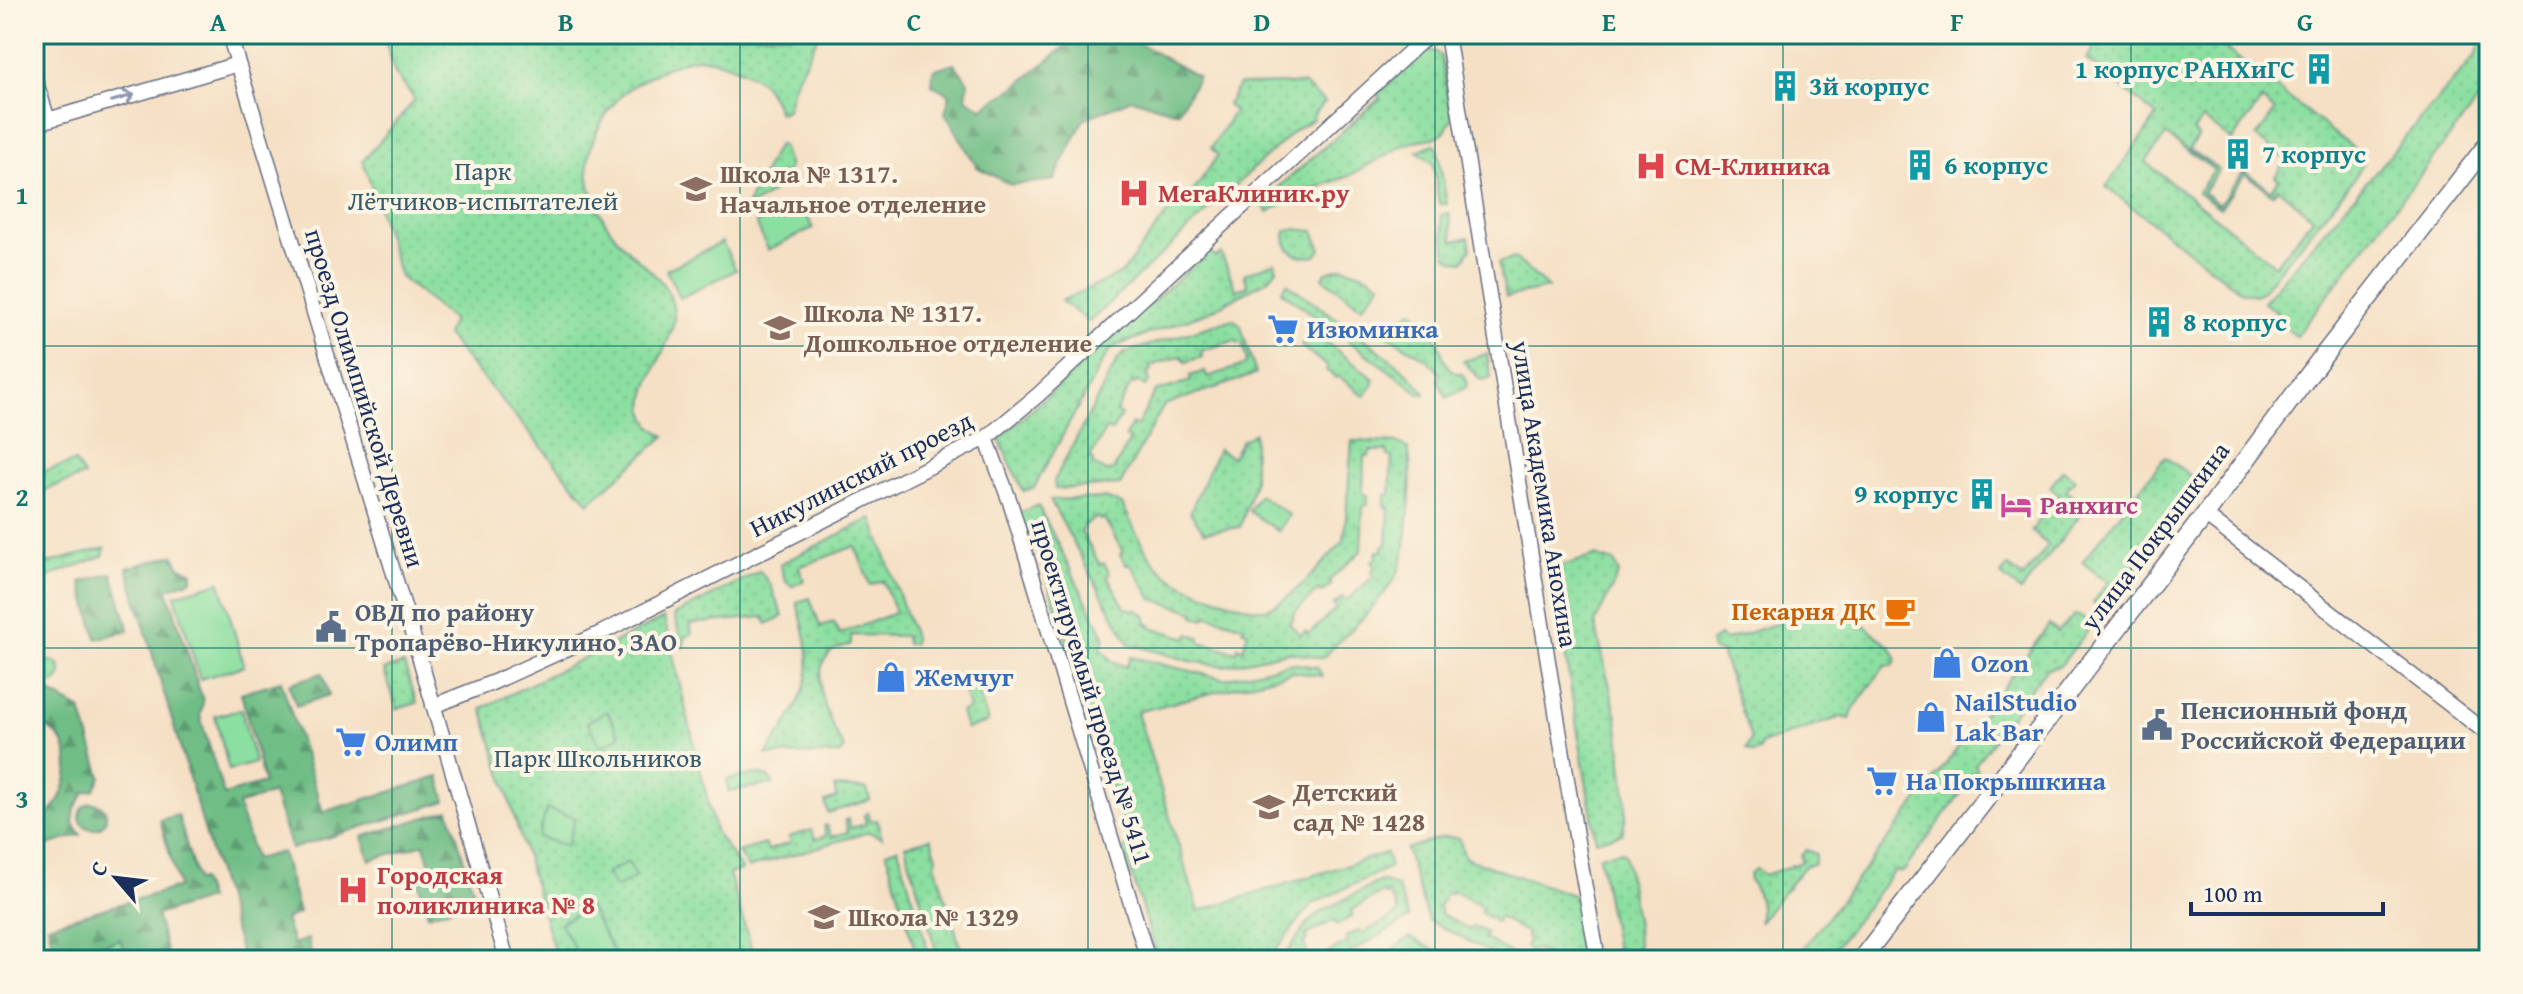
<svg xmlns="http://www.w3.org/2000/svg" width="2523" height="994" font-family="'Gentium Book Plus',serif">
  <style>
    .grass { fill: url(#grass-dots); stroke: #53877f; stroke-width: 2; fill-rule: evenodd }
    .forest { fill: url(#forest-firs); stroke: #467672; stroke-width: 2 }
    .garden { fill: #8bdfa0; stroke: #53877f; stroke-width: 2 }
    .lines { fill: none; stroke-linecap: round; stroke-linejoin: round }
    .minor-casing { stroke: #676d82; stroke-width: 17 }
    .major-casing { stroke: #676d82; stroke-width: 21 }
    .minor { stroke: #fff; stroke-width: 14 }
    .major { stroke: #fff; stroke-width: 18 }
    .oneway { stroke: #8d97ae }
    .grid { fill: none; stroke: #0f766e; stroke-width: 2; stroke-opacity: 0.55 }
    .labels { text-anchor: middle; stroke-width: 8; stroke-linejoin: round; paint-order: stroke }
    .culture-label { font-size: 26px; font-weight: bold; fill: #0d838f; stroke: #fcf5e5; text-anchor: start }
    .health-label { font-size: 26px; font-weight: bold; fill: #be3a42; stroke: #fcf5e5; text-anchor: start }
    .park-label { font-size: 26px; fill: #375b6e; stroke: #fcf5e5 }
    .education-label { font-size: 26px; font-weight: bold; fill: #785e54; stroke: #fcf5e5; text-anchor: start }
    .shop-label { font-size: 26px; font-weight: bold; fill: #366cbe; stroke: #fcf5e5; text-anchor: start }
    .street-label { font-size: 26px; fill: #1b2f5e; stroke: #fcf5e5 }
    .hotel-label { font-size: 26px; font-weight: bold; fill: #b23c85; stroke: #fcf5e5; text-anchor: start }
    .food-label { font-size: 26px; font-weight: bold; fill: #c56008; stroke: #fcf5e5; text-anchor: end }
    .service-label { font-size: 26px; font-weight: bold; fill: #4e5e75; stroke: #fcf5e5; text-anchor: start }
    .neatline { fill: none; stroke: #0f766e; stroke-width: 3 }
    .grid-label { font-size: 26px; text-anchor: middle; font-weight: bold; fill: #0f766e }
  </style>
  <defs>
    <pattern id="grass-dots" width="8" height="8" patternUnits="userSpaceOnUse" patternTransform="scale(2)"><rect width="8" height="8" fill="#8bdfa0"/><path d="M2 2h.1M6 6h.1" fill="none" stroke="#77c08c" stroke-width="1.8" stroke-linecap="round"/></pattern>
    <pattern id="forest-firs" width="22" height="20" patternUnits="userSpaceOnUse" patternTransform="scale(2)"><rect width="22" height="20" fill="#70be86"/><path d="M5 1l3.5 6h-7zM16 11l3.5 6h-7z" fill="#5b9b71"/></pattern>
  </defs>
  <rect width="100%" height="100%" fill="#fcf5e5"/>
  <filter id="ink" filterUnits="userSpaceOnUse"><feTurbulence type="fractalNoise" baseFrequency=".0125" numOctaves="2"/><feDisplacementMap in="SourceGraphic" scale="16" xChannelSelector="R" yChannelSelector="G"/><feConvolveMatrix kernelMatrix="1 2 1 2 8 2 1 2 1" color-interpolation-filters="sRGB"/></filter>
  <filter id="wash" filterUnits="userSpaceOnUse"><feTurbulence type="fractalNoise" baseFrequency=".006" numOctaves="4" result="noise"/><feDisplacementMap in="SourceGraphic" scale="32" xChannelSelector="R" yChannelSelector="G"/><feGaussianBlur stdDeviation="1.8" result="paint"/><feColorMatrix in="noise" values="0 0 0 0 0 0 0 0 0 0 0 0 0 0 0 0 0 1.4 0 .05"/><feComposite in="paint" operator="in"/></filter>
  <g filter="url(#wash)">
    <rect width="100%" height="100%" fill="#f5e0c5"/>
    <path class="grass" d="M383 34H819L794 84 787 110 779 113C775 104 771 93 765 86 755 73 715 58 699 58 681 58 635 82 623 94 606 110 589 140 588 164 587 198 608 232 632 254 652 273 674 286 674 317 673 348 628 397 651 425 654 429 661 433 665 436L589 503 446 335 453 320 400 277 363 161 415 100 395 73Z
      M2104 34H2207L2362 155 2365 160 2353 180 2262 291 2255 295 2242 292 2106 187 2157 116 2086 59ZM2262 100 2275 111 2256 137 2286 160 2275 176 2279 179 2271 190 2244 171 2219 204 2203 192 2219 170 2189 149 2198 136 2193 131 2203 119 2232 140ZM2166 135 2214 170 2198 192 2220 208 2245 174 2272 194 2278 188 2313 218 2275 265 2146 162Z
      M2485 34H2489V86L2296 336 2274 318 2278 313 2263 302 2475 56Z
      M1429 50 1441 56 1452 119 1444 132 1434 138 1415 141 1400 147 1349 176 1299 194 1268 212 1261 203 1380 98 1377 94 1422 53Z
      M1303 84 1325 102 1315 112 1313 119 1294 131 1089 322 1061 301 1122 273 1172 207 1180 211 1218 155 1211 148 1234 111 1227 105 1239 85Z
      M778 144 782 146 789 167C780 186 767 201 746 206Z
      M1434 144 1437 146 1447 204H1439L1433 163 1417 151Z
      M1449 213 1453 241 1469 237 1471 249 1463 261 1453 260 1446 255 1441 215Z
      M1294 229 1314 231 1321 249 1316 256C1298 259 1282 251 1286 231Z
      M1209 251 1215 257 1221 253 1236 290 1248 286 1244 274 1275 262 1277 269 1268 280 1210 311 1116 346 1108 352 1034 488 1023 491 999 439Z
      M1515 258 1548 288 1506 297 1498 263Z
      M1343 267 1367 275 1381 284 1362 307 1323 278 1326 272Z
      M1287 283C1312 302 1417 372 1425 394H1421L1281 291Z
      M1413 310C1421 320 1431 330 1437 341 1445 356 1443 372 1463 374L1467 381 1466 387 1447 398 1438 381 1440 374C1425 352 1403 348 1383 332Z
      M1233 319 1240 324 1256 374 1164 405 1120 485 1055 489 1054 481 1118 359 1124 353ZM1236 340 1238 343H1242L1247 360 1245 365 1207 377 1205 371 1190 376 1191 381 1155 392 1137 426 1132 424 1125 437 1130 440 1113 471 1110 470 1108 473 1092 464 1094 460 1090 458 1106 429 1112 431 1121 415 1116 412 1132 383 1135 384 1137 381 1145 386 1150 381 1147 372 1151 371 1150 366 1182 356 1185 362 1202 357 1201 351Z
      M1314 333 1374 379V384L1365 396 1338 376 1336 378 1326 370 1328 367 1301 346 1310 334Z
      M1487 354 1491 378 1481 380 1463 361Z
      M1254 433V483L1240 527 1204 532 1190 512 1218 449 1232 457 1241 441Z
      M1352 441 1398 443 1408 449C1414 470 1408 558 1396 576 1377 607 1348 633 1322 658L1288 652 1224 666 1190 661 1129 644 1050 500 1105 498 1122 504C1154 570 1158 580 1230 602 1242 605 1259 613 1271 607 1296 596 1324 561 1344 541ZM1370 451H1387L1388 456 1392 457 1390 494 1385 495V507H1389L1387 545 1383 546V551H1377L1376 558 1371 562 1375 567 1371 572 1374 576 1347 600 1343 597 1333 605 1336 609 1309 634 1305 631 1300 635 1289 623 1294 618 1292 615 1319 590 1322 593 1331 585 1329 581 1361 551 1363 506 1368 505V495L1363 494 1364 456H1369ZM1097 517 1100 520 1104 518 1123 552 1120 554 1126 564 1130 563 1152 599 1195 612 1194 616 1205 619 1207 615 1244 626 1243 630 1248 632 1243 649 1238 647 1236 652 1200 642V637L1189 634 1187 638 1151 627V625L1146 623 1147 617 1136 609 1132 611 1130 608 1126 609 1107 576 1110 574 1104 563 1100 565 1081 531 1084 529 1083 526Z
      M2213 452 2223 458 2104 611 2093 603 2108 582 2082 562 2165 457 2194 478Z
      M75 462 84 476 34 494V474Z
      M2063 470 2075 479 2066 491 2086 507 2021 591 2001 575 2008 566 2023 578 2048 545 2031 531 2059 495 2050 487Z
      M1038 505 1105 638 1101 648 1112 661 1126 667 1131 657 1224 679 1291 663 1317 667 1322 676 1293 672 1137 712 1199 911 1386 853 1390 867 1312 904 1268 960H1158L1124 850 1129 843 1091 724 1083 719 1074 686 1078 679 1033 533 1025 535 1019 513Z
      M872 518 914 637 913 644H906L905 636 851 635V644C844 647 834 648 829 654 807 678 831 725 844 748L841 754 766 755C781 734 806 696 808 671 810 647 803 625 797 602L810 598 820 626 834 622 839 634 895 613 883 581 870 585 855 546 799 567 804 581 792 586 786 582 780 564Z
      M105 548 103 556 35 582 41 565Z
      M1595 556 1614 562 1619 573 1595 623 1617 718 1626 797V816L1622 834 1596 841 1551 569Z
      M760 571 770 584 783 616 767 624 764 617 690 624 692 634 686 637 683 647 674 615Z
      M1799 610 1855 617 1891 648 1897 660 1893 666H1885L1853 710 1850 719 1841 717 1761 744 1759 751 1753 753 1746 749 1751 739 1721 652 1713 651 1711 641 1720 636 1726 640 1782 622 1786 613Z
      M2074 615 2080 616 2092 625 2060 666 2046 669 1975 765 1978 770 1903 872 1894 871 1826 960H1794L1928 788 2049 625 2058 632Z
      M664 618 715 831 742 870 729 874 755 960H557L482 708Z
      M39 672a11 11 0 1 1 22 0a11 11 0 1 1-22 0Z
      M404 664 417 703 397 709 384 670Z
      M977 687 988 722 966 729 961 712 969 709 964 691Z
      M757 774 768 777 774 784 728 791 727 779Z
      M834 787 867 789 870 800 828 813 825 802 837 798Z
      M868 813 871 821 877 820 882 838 869 832 748 868 738 852 765 844 768 850 791 843 789 837 812 830 815 839 826 836 824 826 827 825 831 837 848 832 845 820 848 819 851 828 866 824 864 815Z
      M1443 837 1459 838 1465 858 1578 897 1590 960H1546L1544 952 1539 953 1538 949 1529 951 1525 946 1529 939 1526 937 1527 933 1499 917 1496 922 1480 912 1482 907 1453 890 1451 894 1447 892 1438 908 1441 910 1440 913 1470 930 1473 926 1487 933 1484 938 1517 957 1518 960H1504L1428 920 1406 849Z
      M931 838 937 858 935 863 964 960H939L905 846Z
      M898 848 931 960H918L886 852Z
      M1806 850 1816 854 1814 864 1805 866 1759 922C1762 908 1759 890 1749 880L1750 873 1756 869 1765 875 1802 862 1801 855Z
      M1621 851 1625 854 1637 926 1639 960H1618L1599 856Z
      M1380 881 1397 886 1409 918 1338 960H1316L1348 942 1346 937 1359 930 1362 934 1397 914 1398 910 1389 894 1385 895 1383 892 1351 911 1353 916 1337 925 1334 920 1305 936 1307 940 1303 943 1307 950 1303 956 1295 954 1289 960H1282L1307 924 1320 912Z
      M1410 937 1438 952 1437 960H1393L1395 958 1391 951Z
      M120 939 127 960H58Z"/>
    <path class="forest" d="M1080 34H1122L1198 77 1178 112 1132 99 1084 119 1054 180 1011 185 977 167 945 113 950 94 932 85 933 70 954 63 968 82 966 98 982 108 1014 88Z
      M174 555 179 566 192 572V580L167 589 203 701 200 716 224 795 264 783 241 693 281 681 323 812 439 777 446 801 291 849 273 793 238 805 255 859 282 852 299 913 285 919 293 944 308 939 311 954 295 960H243L127 568Z
      M112 573 129 630 97 639 81 582Z
      M322 673 329 695 296 706 289 684Z
      M34 684 81 710 101 777 94 790 85 792 75 808 73 823 81 835 34 849V826C61 810 76 772 63 743 58 733 43 724 34 717Z
      M80 816a13 13 0 1 1 26 0a13 13 0 1 1-26 0Z
      M449 810 476 900 428 915 417 877 432 872 424 844 370 860 362 837Z
      M178 815 197 881 201 880 208 899 156 915 169 960H127L120 939 56 960 48 925 179 887 160 820Z"/>
    <path class="garden" d="M800 202 813 228 768 250 756 223Z
      M722 242 736 270 680 298 666 270Z
      M1259 495 1289 515 1278 531 1249 511Z
      M220 582 244 666 200 679 175 595Z
      M241 709 255 763 229 770 215 716Z
      M607 711 620 736 601 747 587 722Z
      M547 809 575 818 567 846 538 837Z
      M628 862 636 877 615 888 607 873Z
      M589 907 618 960H581L560 923Z"/>
  </g>
  <g filter="url(#ink)">
    <g class="lines">
      <defs>
        <path id="minor" d="M229 34 420 659 507 960
          M1447 34 1579 854 1598 960
          M34 76 48 120
          M34 124 238 64
          M986 438 1010 502 1148 960
          M2205 515 2489 735
          M433 706 494 682 597 635 986 438 1038 395 1429 34"/>
        <path id="major" d="M1861 960 2205 515 2320 360 2489 143"/>
      </defs>
      <use href="#minor" class="minor-casing"/>
      <use href="#major" class="major-casing"/>
      <use href="#minor" class="minor"/>
      <use href="#major" class="major"/>
    </g>
    <defs><path id="oneway-shaft" d="M-6 0H5M1.5-3L5.5 0L1.5 3" fill="none" stroke-width="1.6" stroke-linecap="round" stroke-linejoin="round" transform="scale(2)"/></defs>
    <use class="oneway" href="#oneway-shaft" transform="translate(123 98) rotate(-16)"/>
  </g>
  <path class="grid" d="M392 34V960M740 34V960M1088 34V960M1435 34V960M1783 34V960M2131 34V960M34 346H2489M34 648H2489"/>
  <defs>
    <symbol id="building-bare" viewBox="-9 -9 18 18"><path d="M-4-6H4V6H1V3H-1V6H-4ZM-2.5-4.3h1.7v1.8h-1.7ZM.8-4.3h1.7v1.8H.8ZM-2.5-1h1.7V.8h-1.7ZM.8-1h1.7V.8H.8Z" fill="#0f9aa8" stroke="#fcf5e5" stroke-width="2.5" paint-order="stroke"/></symbol>
    <symbol id="hospital-bare" viewBox="-9 -9 18 18"><path d="M-5-5h3v3.5h4V-5h3V5h-3V1.5h-4V5h-3Z" fill="#e0444e" stroke="#fcf5e5" stroke-width="2.5" paint-order="stroke"/></symbol>
    <symbol id="school-bare" viewBox="-9 -9 18 18"><path d="M0-5L7-2L0 1L-7-2ZM-4 1L0 2.5L4 1V4Q0 6-4 4Z" fill="#8d6e63" stroke="#fcf5e5" stroke-width="2.5" paint-order="stroke"/></symbol>
    <symbol id="supermarket-bare" viewBox="-9 -9 18 18"><path d="M-6-5.5h2.5l.6 2H6L4.5 2H-2.5L-4.4-4H-6ZM-1.5 3.2a1.3 1.3 0 1 0 .1 0ZM3 3.2a1.3 1.3 0 1 0 .1 0Z" fill="#3f7fe0" stroke="#fcf5e5" stroke-width="2.5" paint-order="stroke"/></symbol>
    <symbol id="hotel-bare" viewBox="-9 -9 18 18"><path d="M-6-4.5h1.5V1H6V5H4.5V3h-9V5H-6ZM-4 0a1.8 1.8 0 1 1 3.6 0ZM.5 0V-2.5h3Q6-2.5 6 0Z" fill="#d1479c" stroke="#fcf5e5" stroke-width="2.5" paint-order="stroke"/></symbol>
    <symbol id="cafe-bare" viewBox="-9 -9 18 18"><path d="M-5.5-4.5H6V0H3Q3 3.5 0 3.5H-2.5Q-5.5 3.5-5.5 0ZM3-3.2v2h1.7v-2ZM-6 4.5H4V6H-6Z" fill="#e8710a" stroke="#fcf5e5" stroke-width="2.5" paint-order="stroke"/></symbol>
    <symbol id="civic-bare" viewBox="-9 -9 18 18"><path d="M-.6-6.5H3V-4.5H.6V-3L4-1V1h2V6H-6V1h2V-1L-.6-3ZM-1.2 2.5V6h2.4V2.5Z" fill="#5c6f8a" stroke="#fcf5e5" stroke-width="2.5" paint-order="stroke"/></symbol>
    <symbol id="shop-bare" viewBox="-9 -9 18 18"><path d="M-5-2.5h2.3a2.7 3.5 0 0 1 5.4 0H5L5.5 6h-11ZM-1.5-2.5h3a1.5 2.3 0 0 0-3 0Z" fill="#3f7fe0" stroke="#fcf5e5" stroke-width="2.5" paint-order="stroke"/></symbol>
  </defs>
  <g fill-rule="evenodd">
    <use href="#building-bare" x="2297" y="47" width="44" height="44"/>
    <use href="#building-bare" x="1763" y="64" width="44" height="44"/>
    <use href="#building-bare" x="2216" y="132" width="44" height="44"/>
    <use href="#building-bare" x="1898" y="143" width="44" height="44"/>
    <use href="#hospital-bare" x="1629" y="144" width="44" height="44"/>
    <use href="#school-bare" x="674" y="167" width="44" height="44"/>
    <use href="#hospital-bare" x="1112" y="171" width="44" height="44"/>
    <use href="#building-bare" x="2137" y="300" width="44" height="44"/>
    <use href="#school-bare" x="758" y="306" width="44" height="44"/>
    <use href="#supermarket-bare" x="1261" y="307" width="44" height="44"/>
    <use href="#building-bare" x="1960" y="472" width="44" height="44"/>
    <use href="#hotel-bare" x="1994" y="483" width="44" height="44"/>
    <use href="#cafe-bare" x="1878" y="589" width="44" height="44"/>
    <use href="#civic-bare" x="309" y="605" width="44" height="44"/>
    <use href="#shop-bare" x="1925" y="641" width="44" height="44"/>
    <use href="#shop-bare" x="869" y="655" width="44" height="44"/>
    <use href="#shop-bare" x="1909" y="695" width="44" height="44"/>
    <use href="#civic-bare" x="2135" y="703" width="44" height="44"/>
    <use href="#supermarket-bare" x="329" y="720" width="44" height="44"/>
    <use href="#supermarket-bare" x="1860" y="759" width="44" height="44"/>
    <use href="#school-bare" x="1247" y="785" width="44" height="44"/>
    <use href="#hospital-bare" x="331" y="868" width="44" height="44"/>
    <use href="#school-bare" x="802" y="895" width="44" height="44"/>
  </g>
  <g class="labels">
    <g class="culture-label">
      <text x="2295" y="78" text-anchor="end">1 корпус РАНХиГС</text>
      <text x="1809" y="95">3й корпус</text>
      <text x="2262" y="163">7 корпус</text>
      <text x="1944" y="174">6 корпус</text>
      <text x="2183" y="331">8 корпус</text>
      <text x="1958" y="503" text-anchor="end">9 корпус</text>
    </g>
    <g class="health-label">
      <text x="1675" y="175">СМ-Клиника</text>
      <text x="1158" y="202">МегаКлиник.ру</text>
      <text x="377" y="884">Городская<tspan x="377" dy="30">поликлиника № 8</tspan></text>
    </g>
    <g class="park-label">
      <text x="483" y="180">Парк<tspan x="483" dy="30">Лётчиков-испытателей</tspan></text>
      <text x="598" y="767">Парк Школьников</text>
    </g>
    <g class="education-label">
      <text x="720" y="183">Школа № 1317.<tspan x="720" dy="30">Начальное отделение</tspan></text>
      <text x="804" y="322">Школа № 1317.<tspan x="804" dy="30">Дошкольное отделение</tspan></text>
      <text x="1293" y="801">Детский<tspan x="1293" dy="30">сад № 1428</tspan></text>
      <text x="848" y="926">Школа № 1329</text>
    </g>
    <g class="shop-label">
      <text x="1307" y="338">Изюминка</text>
      <text x="1971" y="672">Ozon</text>
      <text x="915" y="686">Жемчуг</text>
      <text x="1955" y="711">NailStudio<tspan x="1955" dy="30">Lak Bar</tspan></text>
      <text x="375" y="751">Олимп</text>
      <text x="1906" y="790">На Покрышкина</text>
    </g>
    <g class="street-label">
      <text transform="translate(365 398) rotate(73)" y="9">проезд Олимпийской Деревни</text>
      <text transform="translate(861 474) rotate(-27)" y="9">Никулинский проезд</text>
      <text transform="translate(1545 494) rotate(81)" y="9">улица Академика Анохина</text>
      <text transform="translate(2155 536) rotate(-53)" y="9">улица Покрышкина</text>
      <text transform="translate(1092 692) rotate(73)" y="9">проектируемый проезд № 5411</text>
    </g>
    <g class="hotel-label">
      <text x="2040" y="514">Ранхигс</text>
    </g>
    <g class="food-label">
      <text x="1876" y="620">Пекарня ДК</text>
    </g>
    <g class="service-label">
      <text x="355" y="621">ОВД по району<tspan x="355" dy="30">Тропарёво-Никулино, ЗАО</tspan></text>
      <text x="2181" y="719">Пенсионный фонд<tspan x="2181" dy="30">Российской Федерации</tspan></text>
    </g>
  </g>
  <rect width="2523" height="994" fill="none" stroke="#fcf5e5" stroke-width="88"/>
  <g transform="translate(116 878) rotate(298)" stroke="#fcf5e5" stroke-width="6" paint-order="stroke">
  <path d="M0-6L14 30L0 20L-14 30Z" fill="#1b2f5e"/>
  <text y="-12" font-size="22" font-weight="bold" text-anchor="middle" fill="#1b2f5e">С</text>
  </g>
  <path d="M2191 902v12h192v-12" fill="none" stroke="#1b2f5e" stroke-width="4"/>
  <text x="2203" y="902" font-size="24" fill="#1b2f5e" stroke="#fcf5e5" stroke-width="6" paint-order="stroke">100 m</text>
  <rect x="44" y="44" width="2435" height="906" class="neatline"/>
  <g class="grid-label">
    <text x="218" y="31">A</text>
    <text x="566" y="31">B</text>
    <text x="914" y="31">C</text>
    <text x="1262" y="31">D</text>
    <text x="1609" y="31">E</text>
    <text x="1957" y="31">F</text>
    <text x="2305" y="31">G</text>
    <text x="22" y="204">1</text>
    <text x="22" y="506">2</text>
    <text x="22" y="808">3</text>
  </g>
</svg>
